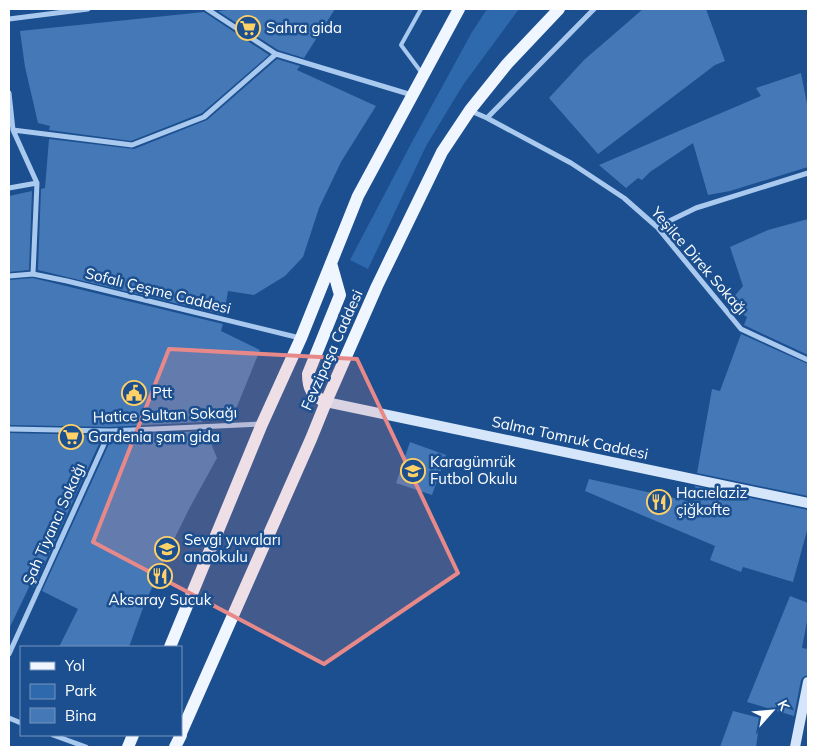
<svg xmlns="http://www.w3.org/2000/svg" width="817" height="756" font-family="Mulish,sans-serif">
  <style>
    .green { fill: #2e69ad }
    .building { fill: #4478b7 }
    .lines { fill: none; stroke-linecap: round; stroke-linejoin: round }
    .lane { stroke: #a9c9ee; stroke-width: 4 }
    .street { stroke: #a9c9ee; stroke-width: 5 }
    .secondary { stroke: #d6e6fa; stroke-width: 10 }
    .primary { stroke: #f0f6ff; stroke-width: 12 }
    .marked { fill: #e88989; fill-opacity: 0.2; stroke: #e88989; stroke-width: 4; stroke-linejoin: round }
    .labels { text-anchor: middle; stroke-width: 5; stroke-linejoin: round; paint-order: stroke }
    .poi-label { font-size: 15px; fill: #fff; stroke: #1b4f8f; text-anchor: start }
    .street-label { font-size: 15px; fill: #fff; stroke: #1b4f8f }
  </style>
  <rect width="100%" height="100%" fill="#1b4f8f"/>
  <path class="green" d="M487 9H519L463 85 426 146 368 269 350 260 413 140 472 32Z"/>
  <path class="building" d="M237 9H335L304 58 278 50 218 11Z
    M643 9H706L725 61 715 65 598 154 549 98 584 60Z
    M204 12 269 55 202 113 131 141 49 130 50 126 38 123 25 67 20 31Z
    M277 59 300 66 297 70 376 106 341 162 331 183 319 208 303 257 285 276 254 295 228 291 224 315 38 270 41 189 45 188 49 139 134 149 207 120Z
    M801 73 808 109V167L730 191 708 195 693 143 650 172 642 180 638 178 626 188 599 165 761 96 756 88Z
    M32 191 29 270 9 272V196Z
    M808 219V355L744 325 747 317 727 305 743 286 730 247 768 230Z
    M33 278 223 324 221 331 260 350 234 414 197 407 203 422 110 427 9 425V280Z
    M741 334 808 364V496L697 473 712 389 720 391Z
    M206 431 217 458 189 509 166 556 143 608 129 647H59L78 609 42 591 113 435Z
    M9 433 103 435 34 587 30 585 9 629Z
    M410 442 446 455 432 495 396 483Z
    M589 479 692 502 695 486 808 510V527L793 582 743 567 741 572 710 560 715 546 585 491Z
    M790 596 808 603V616L802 648 808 649V675L803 677 801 680 794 716 747 702Z
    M733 711 760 718 756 747H720Z"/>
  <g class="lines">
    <path class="lane" d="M421 72 401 45 421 9"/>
    <path class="street" d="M207 9 276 54 412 95
      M9 19 88 9
      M9 93 13 130 37 183 33 274
      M471 111 487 118 571 163 624 198 657 227 741 329 808 360
      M487 118 594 9
      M13 130 132 145 204 117 276 54
      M9 188 37 183
      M657 227 696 208 808 173
      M9 276 33 274 67 281 300 338
      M9 429 110 431 261 424
      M9 654 110 431
      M9 718 21 723
      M53 735 86 747"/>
    <path class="secondary" d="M326 402 808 503
      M795 747 808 682"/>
    <path class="primary" d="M326 402C312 396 308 389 308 374L340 295 331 263
      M170 647 262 424 301 338 358 196 459 9
      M181 733 311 439 326 402 377 286 442 152 470 110 507 64 559 9
      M128 747 133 735
      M175 747 181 735"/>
  </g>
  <path class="marked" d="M169 349 357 359 458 573 324 664 93 542Z"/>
  <defs>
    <symbol id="supermarket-ring" viewBox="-11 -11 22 22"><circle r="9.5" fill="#1b4f8f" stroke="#ffd166" stroke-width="1.5"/><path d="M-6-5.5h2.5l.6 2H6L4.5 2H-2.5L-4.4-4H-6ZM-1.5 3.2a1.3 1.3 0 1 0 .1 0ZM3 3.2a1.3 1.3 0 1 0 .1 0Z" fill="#ffd166"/></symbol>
    <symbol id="civic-ring" viewBox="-11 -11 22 22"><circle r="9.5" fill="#1b4f8f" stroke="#ffd166" stroke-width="1.5"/><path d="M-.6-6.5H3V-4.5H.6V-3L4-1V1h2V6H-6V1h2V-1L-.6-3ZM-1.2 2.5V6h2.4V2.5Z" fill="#ffd166"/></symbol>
    <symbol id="school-ring" viewBox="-11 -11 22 22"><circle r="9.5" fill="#1b4f8f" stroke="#ffd166" stroke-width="1.5"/><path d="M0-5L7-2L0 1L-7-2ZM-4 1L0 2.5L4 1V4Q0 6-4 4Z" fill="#ffd166"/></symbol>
    <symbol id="restaurant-ring" viewBox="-11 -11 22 22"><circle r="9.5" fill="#1b4f8f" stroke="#ffd166" stroke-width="1.5"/><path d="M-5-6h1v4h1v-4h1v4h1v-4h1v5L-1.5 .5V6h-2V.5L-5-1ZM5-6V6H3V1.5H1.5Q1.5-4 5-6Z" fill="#ffd166"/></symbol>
  </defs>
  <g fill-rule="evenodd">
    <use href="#supermarket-ring" x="234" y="14" width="28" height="28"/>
    <use href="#civic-ring" x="120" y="379" width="28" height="28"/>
    <use href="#supermarket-ring" x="57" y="423" width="28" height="28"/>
    <use href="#school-ring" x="399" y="457" width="28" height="28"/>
    <use href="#restaurant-ring" x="645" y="488" width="28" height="28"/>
    <use href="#school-ring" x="153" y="535" width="28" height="28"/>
    <use href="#restaurant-ring" x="146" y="562" width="28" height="28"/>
  </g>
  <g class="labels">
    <g class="poi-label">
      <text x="266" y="33">Sahra gida</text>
      <text x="152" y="398">Ptt</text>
      <text x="88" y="442">Gardenia şam gida</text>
      <text x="430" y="467">Karagümrük<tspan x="430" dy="17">Futbol Okulu</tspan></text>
      <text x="676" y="498">Hacıelaziz<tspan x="676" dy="17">çiğkofte</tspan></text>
      <text x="184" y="545">Sevgi yuvaları<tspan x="184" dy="17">anaokulu</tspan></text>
      <text x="160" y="605" text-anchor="middle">Aksaray Sucuk</text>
    </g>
    <g class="street-label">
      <text transform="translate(699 261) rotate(49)" y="5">Yeşilce Direk Sokağı</text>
      <text transform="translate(158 291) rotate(14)" y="5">Sofalı Çeşme Caddesi</text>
      <text transform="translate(332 350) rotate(-66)" y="5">Fevzipaşa Caddesi</text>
      <text transform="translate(165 415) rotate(-2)" y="5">Hatice Sultan Sokağı</text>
      <text transform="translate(570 438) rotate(12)" y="5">Salma Tomruk Caddesi</text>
      <text transform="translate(54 524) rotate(-66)" y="5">Şah Tiyancı Sokağı</text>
    </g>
  </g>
  <rect width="817" height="756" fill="none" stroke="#ffffff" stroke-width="20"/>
  <rect x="20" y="646" width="162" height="90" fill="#1b4f8f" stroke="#7695bc"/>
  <rect x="30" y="662" width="25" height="8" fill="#f0f6ff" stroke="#7695bc"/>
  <text x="65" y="671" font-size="15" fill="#ffffff">Yol</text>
  <rect x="30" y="684" width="25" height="15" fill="#2e69ad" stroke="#7695bc"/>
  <text x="65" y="696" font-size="15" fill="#ffffff">Park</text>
  <rect x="30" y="708" width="25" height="15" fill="#4478b7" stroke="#7695bc"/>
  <text x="65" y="721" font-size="15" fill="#ffffff">Bina</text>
  <g transform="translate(772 711) rotate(63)" stroke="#1b4f8f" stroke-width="4" paint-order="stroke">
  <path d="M0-4L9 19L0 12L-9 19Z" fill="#ffffff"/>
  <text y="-8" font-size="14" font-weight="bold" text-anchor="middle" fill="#ffffff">K</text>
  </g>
</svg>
